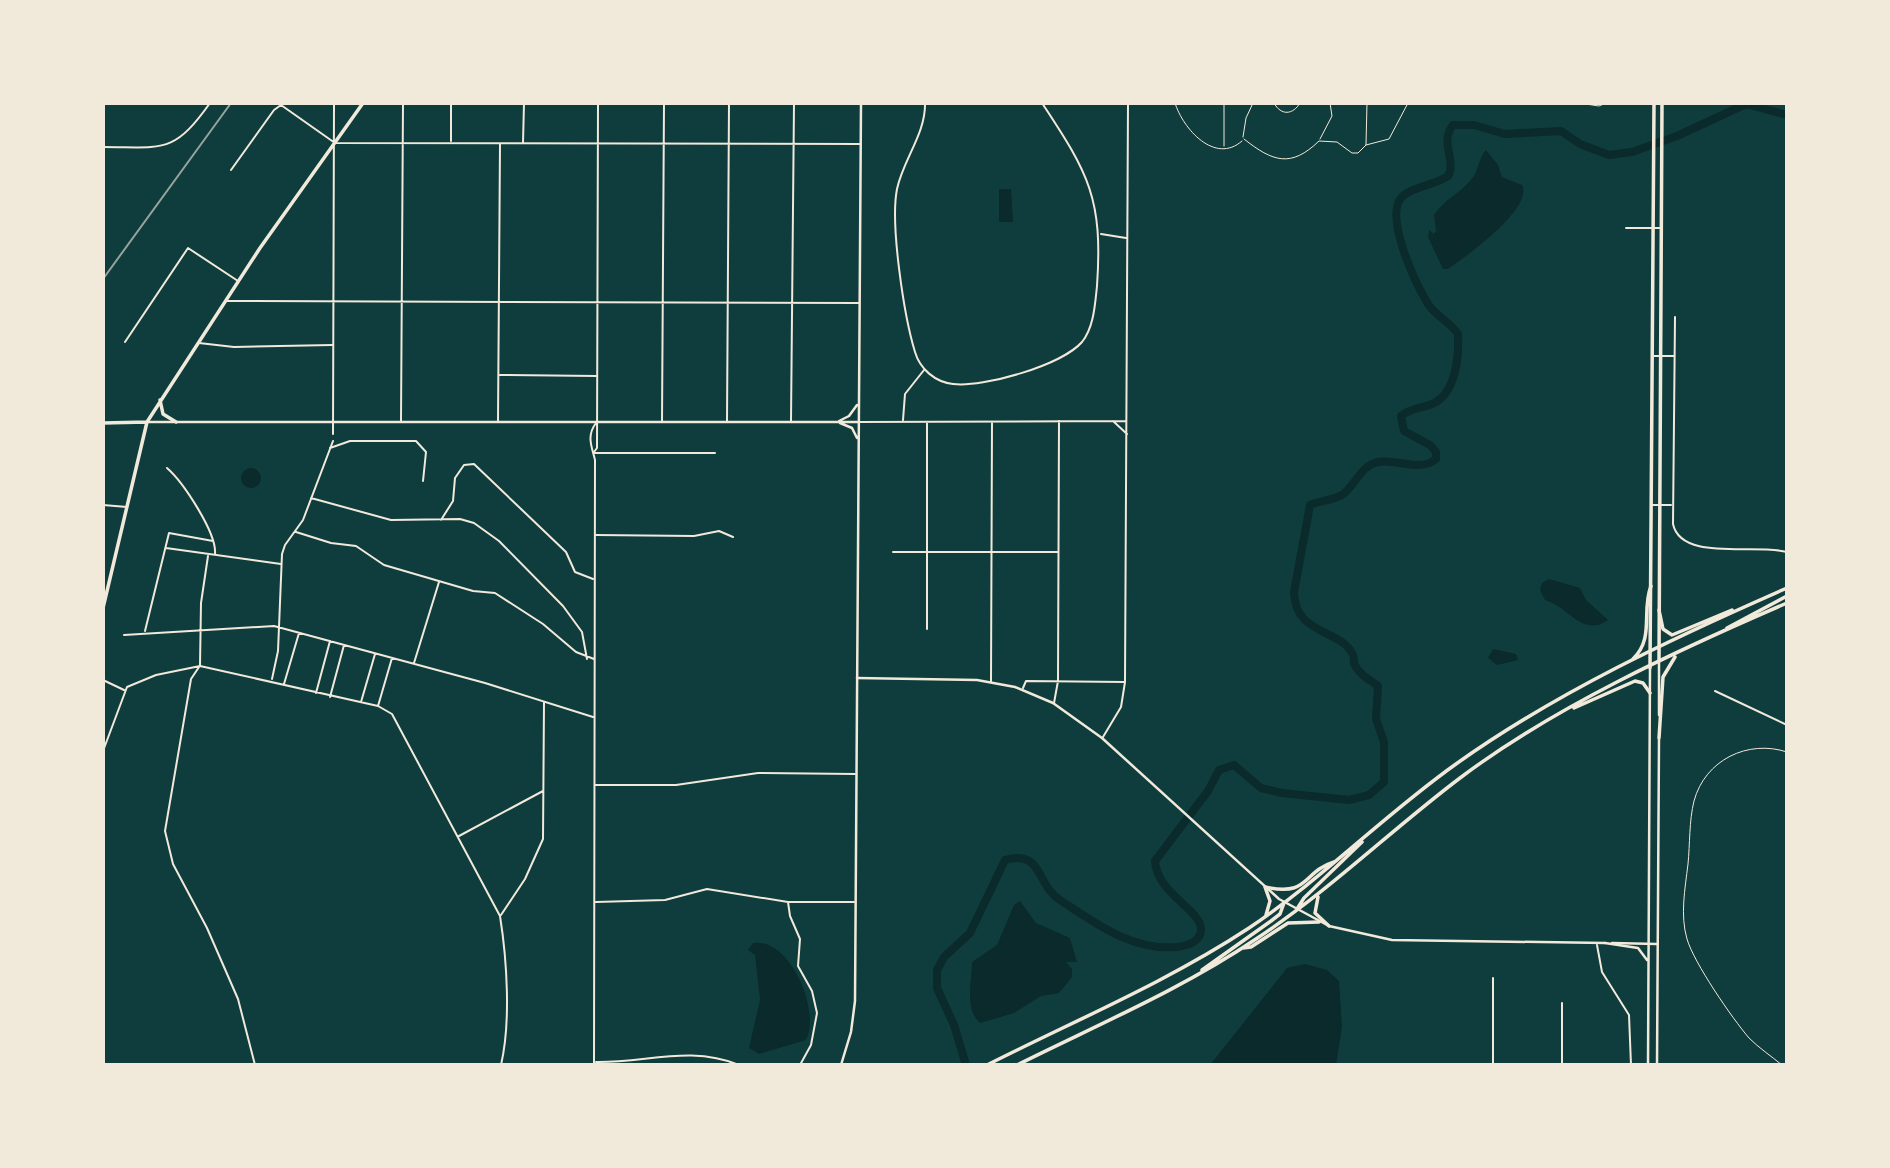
<svg xmlns="http://www.w3.org/2000/svg" width="1890" height="1168" font-family="Arial,sans-serif">
  <style>
    .water { fill: #0a2a2b }
    .lines { fill: none; stroke-linecap: round; stroke-linejoin: round }
    .river { stroke: #0a2a2b; stroke-width: 8 }
    .service { stroke: #f1e9da; stroke-width: 1 }
    .minor { stroke: #f1e9da; stroke-width: 2 }
    .tertiary { stroke: #f1e9da; stroke-width: 2.5 }
    .secondary { stroke: #f1e9da; stroke-width: 2.5 }
    .primary { stroke: #f1e9da; stroke-width: 3.5 }
    .trunk { stroke: #f1e9da; stroke-width: 3.5 }
    .rail { stroke: #97a49c; stroke-width: 2 }
  </style>
  <rect width="100%" height="100%" fill="#0f3d3e"/>
  <path class="water" d="M1486 150 1498 165 1502 177 1522 185C1534 208 1465 257 1448 269H1443L1428 237 1429 230 1434 234 1436 231 1434 215C1444 199 1463 192 1474 176 1479 167 1479 158 1486 150Z
    M999 189H1011L1013 222H999Z
    M241 478a10 10 0 1 1 20 0a10 10 0 1 1-20 0Z
    M1549 579 1580 588 1586 600 1608 620C1583 638 1569 607 1545 600L1540 590 1542 583Z
    M1493 649 1516 654 1518 660 1497 665 1488 658Z
    M1020 901 1036 923 1070 938 1077 962H1066L1072 969V977L1059 993 1041 996 1014 1013 980 1023C964 1009 972 981 972 962L997 945 1014 905Z
    M753 943C790 937 821 1011 806 1040L759 1054 749 1048 760 1000 755 955 748 950Z
    M1305 964 1327 970 1339 981 1342 1027 1336 1065H1210L1287 968Z"/>
  <g class="lines">
    <path class="river" d="M966 1065 954 1025 937 988V970L944 957 970 933 1005 860C1043 849 1036 885 1060 900 1095 923 1132 951 1176 947 1186 946 1200 943 1201 930 1202 910 1157 894 1155 861L1208 791 1219 770 1234 765 1261 788 1282 793 1349 800 1369 795 1384 782V742L1376 719 1378 686C1370 680 1358 674 1354 663 1354 661 1354 655 1352 653 1338 628 1295 635 1294 592L1310 505C1320 501 1333 500 1342 495 1355 486 1361 465 1378 462 1397 458 1419 473 1436 459V452L1430 445 1404 431 1401 416C1412 407 1420 409 1432 404 1456 394 1459 357 1458 334 1450 322 1436 316 1428 304 1416 284 1381 212 1404 195 1416 186 1435 185 1448 176 1457 160 1439 142 1453 125H1474L1505 134 1561 131 1580 144 1609 155 1632 152 1677 136 1746 104 1787 115"/>
    <path class="service" d="M1175 103C1183 129 1215 165 1242 141
      M1274 103C1281 116 1293 115 1300 103
      M1579 103 1599 106 1606 103
      M1243 137 1246 118 1253 103
      M1244 139C1273 162 1291 168 1319 141L1337 142 1352 153H1358L1366 145 1367 103
      M1320 139 1332 116 1330 103
      M1366 145 1389 139 1408 103
      M1224 146V103
      M1782 1065C1771 1056 1759 1048 1749 1038 1732 1018 1694 963 1687 939 1680 915 1685 889 1688 864 1690 844 1689 821 1694 801 1705 760 1748 739 1787 752"/>
    <path class="minor" d="M925 103C926 133 903 160 897 189 890 224 904 316 915 352 920 369 935 382 953 384 983 388 1062 365 1082 342 1094 327 1095 304 1097 286 1103 199 1089 174 1042 103
      M451 141V103
      M523 143 524 103
      M103 147C163 147 173 155 210 103
      M231 170 274 110 281 105 335 143 861 144
      M1626 228H1661
      M1101 234 1126 238
      M227 301 859 303
      M1675 317 1673 524C1681 562 1756 543 1787 552
      M125 342 188 248 238 281
      M199 343 234 347 332 345
      M1653 356H1674
      M500 375 596 376
      M903 420 905 394 924 370
      M401 421 403 103
      M662 421 664 103
      M727 421 729 103
      M791 421 794 103
      M1113 421 1127 434
      M498 422 500 144
      M859 422 1126 421
      M333 434 334 103
      M330 448 350 441H416L426 452 423 481
      M594 452 597 448 598 103
      M594 453H715
      M167 468C183 482 217 533 215 554
      M311 498 391 520 460 519 474 523 499 541 563 606 582 632 587 659
      M103 505 127 507
      M1652 505H1671
      M441 520 453 501 455 478 464 465 474 464 566 552 575 572 593 579
      M296 532 331 543 356 546 384 565 473 591 495 593 543 624 576 652 594 659
      M596 535 694 536 719 531 733 537
      M166 548 281 564
      M893 552H1057
      M927 629V423
      M145 631 169 533 213 541
      M124 635 274 626 485 683 593 717
      M414 663 439 582
      M200 665 201 603 208 556
      M199 667 191 679 165 831 173 864 207 928 238 999 255 1065
      M272 679 278 651 282 554 285 545 303 520 333 441
      M103 680 124 690
      M991 682 992 422
      M284 684 299 633
      M1023 688 1026 681 1124 682
      M1715 691 1787 725
      M316 693 330 641
      M330 697 344 645
      M361 702 375 654
      M1054 703 1058 681 1059 421
      M378 706 392 658
      M1103 737 1121 707 1125 682 1128 103
      M103 751 127 687 156 675 200 666 378 706 392 714 500 916C507 960 511 1022 501 1065
      M596 785H676L758 773 855 774
      M459 836 543 791
      M596 902 665 900 707 889 788 902H854
      M788 902 790 916 800 939 798 966 812 991 817 1013 811 1045 800 1065
      M501 915 525 879 543 839 544 702
      M1597 945 1602 972 1629 1015 1631 1065
      M596 1062C646 1063 690 1045 739 1065
      M594 1065 595 460C592 447 586 436 596 423
      M1493 1065V978
      M1562 1065V1003"/>
    <path class="tertiary" d="M857 678 977 680 1015 687 1053 703 1102 738 1279 899 1329 926 1392 940 1605 943
      M1612 943 1657 944"/>
    <path class="secondary" d="M839 421 849 416 857 405
      M148 422H859
      M840 423 852 428 857 438
      M1659 715V663
      M1605 943 1638 948 1647 960
      M841 1065 851 1032 855 1001 861 103
      M1648 1065 1650 669
      M1657 1065 1659 739"/>
    <path class="primary" d="M160 400 163 414 176 422
      M103 423 147 422
      M103 608 147 422 260 248 363 103
      M1659 661 1662 103
      M1650 668 1654 103"/>
    <path class="trunk" d="M1659 610 1663 629 1672 635 1732 610
      M1727 628 1787 596
      M1633 659C1655 638 1641 611 1651 586
      M1574 708 1635 681 1643 683 1650 693
      M1659 738 1663 677 1675 657
      M1265 887C1310 897 1302 872 1334 862
      M1265 887 1270 901 1266 915
      M1318 897 1315 913 1329 926
      M1297 909 1304 898 1362 842
      M1243 948 1251 947 1288 923 1319 922
      M1202 970 1271 921 1280 914 1284 903
      M987 1065C1074 1021 1167 982 1249 928 1322 879 1384 815 1456 764 1557 692 1673 638 1787 588
      M1017 1065C1097 1025 1182 989 1256 939 1329 891 1391 830 1460 778 1554 707 1678 650 1787 603"/>
    <path class="rail" d="M103 279 231 103"/>
  </g>
  <rect width="1890" height="1168" fill="none" stroke="#f1e9da" stroke-width="210"/>
</svg>
